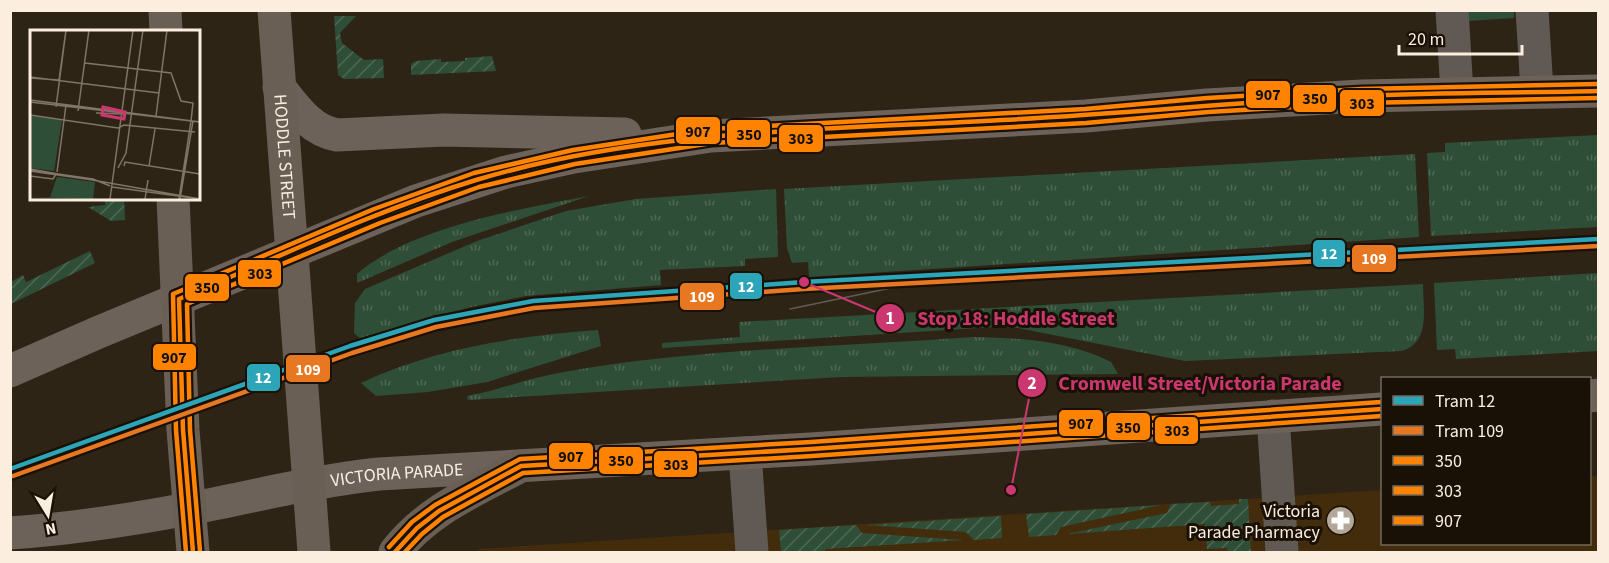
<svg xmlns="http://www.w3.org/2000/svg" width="1609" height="563" font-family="'Source Sans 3',sans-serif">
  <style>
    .built { fill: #422c0c }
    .grass { fill: url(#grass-tufts) }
    .garden { fill: url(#garden-furrows) }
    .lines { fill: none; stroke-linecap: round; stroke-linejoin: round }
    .minor { stroke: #615a54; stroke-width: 33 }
    .major { stroke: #6c625a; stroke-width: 33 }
    .highway { stroke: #6a5f55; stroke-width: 33 }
    .tram { stroke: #625b53; stroke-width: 1.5 }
    .bus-1-casing { stroke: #191006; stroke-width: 9 }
    .bus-2-casing { stroke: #191006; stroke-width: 9 }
    .bus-3-casing { stroke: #191006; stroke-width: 9 }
    .bus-1 { stroke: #ff8200; stroke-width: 4.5 }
    .bus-2 { stroke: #ff8200; stroke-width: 4.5 }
    .bus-3 { stroke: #ff8200; stroke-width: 4.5 }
    .tram-1-casing { stroke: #191006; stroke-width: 9 }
    .tram-2-casing { stroke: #191006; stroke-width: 9 }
    .tram-1 { stroke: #2da5b8; stroke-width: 4.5 }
    .tram-2 { stroke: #e87722; stroke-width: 4.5 }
    .labels { text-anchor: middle; stroke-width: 6; stroke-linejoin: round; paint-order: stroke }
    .street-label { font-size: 18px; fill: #fbeedf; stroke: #191006 }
    .poi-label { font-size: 18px; fill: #fbeedf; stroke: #191006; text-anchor: end }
    .inset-road { fill: none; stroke: #807566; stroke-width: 1.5 }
    .view { fill: #cb386f; fill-opacity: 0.15; stroke: #cb386f; stroke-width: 3 }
    .inset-edge { fill: none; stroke: #fbeedf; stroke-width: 3 }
    .leader { fill: none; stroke: #cb386f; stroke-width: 2 }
    .callout-dot { fill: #cb386f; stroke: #191006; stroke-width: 2 }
    .mark-label { font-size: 18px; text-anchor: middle; font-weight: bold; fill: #fff }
    .callout-label { font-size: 20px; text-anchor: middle; font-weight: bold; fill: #cb386f; stroke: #191006; stroke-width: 6; stroke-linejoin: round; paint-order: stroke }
    .line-badge { stroke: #191006; stroke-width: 2 }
    .badge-label { font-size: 16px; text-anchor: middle; font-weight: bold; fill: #fff }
    .pale-badge-label { font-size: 16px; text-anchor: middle; font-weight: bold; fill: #111 }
  </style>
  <defs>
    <pattern id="grass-tufts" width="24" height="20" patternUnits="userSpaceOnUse" patternTransform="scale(1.5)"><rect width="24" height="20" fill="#2f4e37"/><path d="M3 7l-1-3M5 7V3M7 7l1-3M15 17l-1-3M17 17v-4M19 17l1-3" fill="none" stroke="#4e6854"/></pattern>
    <pattern id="garden-furrows" width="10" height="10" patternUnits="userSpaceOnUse" patternTransform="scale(1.5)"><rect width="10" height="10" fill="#2f4e37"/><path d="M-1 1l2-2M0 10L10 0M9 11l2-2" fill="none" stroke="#4e6854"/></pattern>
  </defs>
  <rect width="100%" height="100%" fill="#2e2416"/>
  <path class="built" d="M1590 476H1598V552H479V549L1382 490V544H1590Z"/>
  <path class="grass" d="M1468 11H1514V18L1468 21Z
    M1598 135V227L1431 236 1427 153 1445 152V143Z
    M1415 154 1419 237 809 277 808 262 792 263 787 248 784 189Z
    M776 189 778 257 745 259V266L660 270 661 285 526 296 471 307 360 338 354 333 355 303 365 289 477 241 566 211 636 199Z
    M589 196 452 242 357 283V274C411 227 520 209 589 196Z
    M1598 273V351L1456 359 1455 349 1437 350 1434 283Z
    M1423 284C1423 309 1431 343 1401 351L1185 361 1018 328 994 327 662 348V343L740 337 739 322Z
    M598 330 601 346 487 382 428 392 376 396 361 383C435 348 518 336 598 330Z
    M974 337C1020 338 1070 341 1111 362L1118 374 841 377 468 400 467 396C500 390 532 377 564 372 700 348 838 347 974 337Z"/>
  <path class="garden" d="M334 16H356L340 33 342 43 364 60 383 59 384 78 344 79 338 75Z
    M492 56 496 71 411 75V64L416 61 441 59V62L465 61V58Z
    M105 198H124L125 220 111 221 88 207 105 205Z
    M90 251 95 263 11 304V282L23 275 26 282Z
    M1239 499H1248L1251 552H1228L1227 548 1207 549 1205 524 1067 534 1167 513 1171 504 1210 502 1211 506 1239 504Z
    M1161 505 1061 527 1056 535 1029 537 1026 514Z
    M1001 516 1002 538 974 540 966 532 866 525Z
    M856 525 862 533 963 540 825 549V552H781L779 530Z"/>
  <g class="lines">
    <path class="minor" d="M1452 10 1457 93
      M1532 10 1537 90
      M1273 416 1282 552
      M745 453 752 552"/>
    <g class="major">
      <path d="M279 87C295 107 310 130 337 135L444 130 625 134"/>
      <path d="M10 371 99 332 416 201 506 172 574 157 711 136 1086 116 1207 105 1362 96 1598 91"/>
      <path d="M1590 396 1598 395"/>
      <path id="s1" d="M10 533C70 529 129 520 188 509 252 497 314 481 379 474L811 449 1382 409"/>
    </g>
    <g class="highway">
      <path d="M165 10 166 32"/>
      <path id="s2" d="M274 10 314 552"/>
      <path d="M173 198 183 430 193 552"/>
      <path d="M395 552C427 510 476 490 521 466"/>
    </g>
    <path class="tram" d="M790 309 958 274"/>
    <defs>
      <path id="bus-1" d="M193 552 183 430 179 299C277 258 374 211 476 180 646 129 827 130 1002 120 1121 114 1239 102 1358 96 1438 92 1518 93 1598 91
        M395 552 417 528 439 511 521 466 811 449 1382 409"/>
      <path id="bus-2" d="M200 551 190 430 187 304 380 223 479 187 575 164 712 143 1086 123 1208 112 1362 103 1598 98
        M405 552 422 534 443 517 523 473 812 456 1382 416"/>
      <path id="bus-3" d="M389 547 412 522 435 505 520 459 811 442 1381 402
        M186 552 176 430 173 294 374 209 474 173 573 150 710 129 1085 109 1207 98 1362 89 1598 84"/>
    </defs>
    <use href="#bus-1" class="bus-1-casing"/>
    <use href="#bus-2" class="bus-2-casing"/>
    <use href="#bus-3" class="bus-3-casing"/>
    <use href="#bus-1" class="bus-1"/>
    <use href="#bus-2" class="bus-2"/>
    <use href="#bus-3" class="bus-3"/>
    <defs>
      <path id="tram-1" d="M10 469 350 346 434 320 533 301 804 282 1598 239"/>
      <path id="tram-2" d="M13 476 352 353 436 327 534 308 804 289 1598 246"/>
    </defs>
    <use href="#tram-1" class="tram-1-casing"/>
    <use href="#tram-2" class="tram-2-casing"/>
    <use href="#tram-1" class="tram-1"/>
    <use href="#tram-2" class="tram-2"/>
  </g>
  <defs>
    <symbol id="pharmacy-disc" viewBox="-11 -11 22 22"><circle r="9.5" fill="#b3a799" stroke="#191006"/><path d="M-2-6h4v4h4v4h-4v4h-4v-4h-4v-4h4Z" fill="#fff"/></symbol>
  </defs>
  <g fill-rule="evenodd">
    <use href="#pharmacy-disc" x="1324" y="504" width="33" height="33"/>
  </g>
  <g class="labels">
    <g class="street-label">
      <text dy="6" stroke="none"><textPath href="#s2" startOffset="147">HODDLE STREET</textPath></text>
      <text dy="6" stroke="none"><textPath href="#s1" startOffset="392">VICTORIA PARADE</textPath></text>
    </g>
    <g class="poi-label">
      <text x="1320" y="517">Victoria<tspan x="1320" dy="21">Parade Pharmacy</tspan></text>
    </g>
  </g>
  <g transform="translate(30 30)">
    <rect width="170" height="170" fill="#2e2416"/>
    <path d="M0 86 32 90 24 141 0 138ZM27 147 65 152 63 169 0 167H20Z" fill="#2f4e37"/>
    <path class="inset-road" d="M55 33 141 43 151 71 163 73 161 91M0 47 129 63M0 48 29 50 36 0M0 70 170 92M0 72 170 92M26 77 36 0M48 81 59 0M66 83 94 84M0 85 88 98 94 95M126 86 137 0M94 95 165 102M94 136 95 132 170 144M119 136 125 99M88 138 96 123 113 0M0 139 170 169M0 140 63 149 80 156M0 141 63 150M27 142 36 75M0 146 23 149 26 144M82 157 170 169M80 169 103 0M115 169 118 150M149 169 161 91M150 169 163 91"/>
    <path class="view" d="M73 77 95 82 94 89 72 85Z"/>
    <rect width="170" height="170" class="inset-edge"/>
  </g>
  <path class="leader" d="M804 282L890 318M1011 490L1032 383"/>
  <g class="callout-dot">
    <circle cx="804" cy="282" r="6"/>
    <circle cx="1011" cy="490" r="6"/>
    <circle cx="890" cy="318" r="15"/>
    <circle cx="1032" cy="383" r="15"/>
  </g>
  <g class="mark-label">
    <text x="890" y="324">1</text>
    <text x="1032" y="389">2</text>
  </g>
  <g class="callout-label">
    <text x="1016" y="325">Stop 18: Hoddle Street</text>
    <text x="1200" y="390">Cromwell Street/Victoria Parade</text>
  </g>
  <g class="line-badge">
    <rect x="1245" y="80" width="46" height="29" rx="6" fill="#ff8200"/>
    <rect x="1292" y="84" width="45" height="29" rx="6" fill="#ff8200"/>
    <rect x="1339" y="89" width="46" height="28" rx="6" fill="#ff8200"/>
    <rect x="675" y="116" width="46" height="29" rx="6" fill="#ff8200"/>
    <rect x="726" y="119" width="45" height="29" rx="6" fill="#ff8200"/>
    <rect x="778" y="124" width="46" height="29" rx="6" fill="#ff8200"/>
    <rect x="1312" y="239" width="34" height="29" rx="6" fill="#2da5b8"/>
    <rect x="1351" y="244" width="46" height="29" rx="6" fill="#e87722"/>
    <rect x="237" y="259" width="45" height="29" rx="6" fill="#ff8200"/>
    <rect x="729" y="272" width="34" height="28" rx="6" fill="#2da5b8"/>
    <rect x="184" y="273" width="46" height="29" rx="6" fill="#ff8200"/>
    <rect x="679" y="282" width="46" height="29" rx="6" fill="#e87722"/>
    <rect x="152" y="343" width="45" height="28" rx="6" fill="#ff8200"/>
    <rect x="285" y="354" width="46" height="29" rx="6" fill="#e87722"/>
    <rect x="246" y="363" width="35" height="29" rx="6" fill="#2da5b8"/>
    <rect x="1058" y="409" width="46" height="28" rx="6" fill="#ff8200"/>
    <rect x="1106" y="412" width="45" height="29" rx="6" fill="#ff8200"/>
    <rect x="1154" y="416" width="45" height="29" rx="6" fill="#ff8200"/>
    <rect x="548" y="442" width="46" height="28" rx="6" fill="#ff8200"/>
    <rect x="598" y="446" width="46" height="29" rx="6" fill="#ff8200"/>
    <rect x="653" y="450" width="45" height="28" rx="6" fill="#ff8200"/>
  </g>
  <g class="badge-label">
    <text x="1329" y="259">12</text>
    <text x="1374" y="264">109</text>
    <text x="746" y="292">12</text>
    <text x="702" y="302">109</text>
    <text x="308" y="375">109</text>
    <text x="263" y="383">12</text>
  </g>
  <g class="pale-badge-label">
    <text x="1268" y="100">907</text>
    <text x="1315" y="104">350</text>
    <text x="1362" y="109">303</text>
    <text x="698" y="137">907</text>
    <text x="749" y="140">350</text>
    <text x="801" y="144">303</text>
    <text x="260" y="279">303</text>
    <text x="207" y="293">350</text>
    <text x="174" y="363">907</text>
    <text x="1081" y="429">907</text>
    <text x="1128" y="433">350</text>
    <text x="1177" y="436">303</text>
    <text x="571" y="462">907</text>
    <text x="621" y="466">350</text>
    <text x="676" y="470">303</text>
  </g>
  <rect width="1609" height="563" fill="none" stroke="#fbeedf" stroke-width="24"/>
  <rect x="1381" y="377" width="210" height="168" fill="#191006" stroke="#73695d" stroke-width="1.5"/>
  <rect x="1393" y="396" width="30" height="9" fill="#2da5b8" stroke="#73695d" stroke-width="1.5"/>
  <text x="1435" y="407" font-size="18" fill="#fbeedf">Tram 12</text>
  <rect x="1393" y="426" width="30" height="9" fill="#e87722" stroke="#73695d" stroke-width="1.5"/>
  <text x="1435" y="437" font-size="18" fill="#fbeedf">Tram 109</text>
  <rect x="1393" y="456" width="30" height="9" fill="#ff8200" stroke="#73695d" stroke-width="1.5"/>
  <text x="1435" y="467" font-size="18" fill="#fbeedf">350</text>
  <rect x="1393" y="486" width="30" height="9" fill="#ff8200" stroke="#73695d" stroke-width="1.5"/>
  <text x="1435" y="497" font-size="18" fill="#fbeedf">303</text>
  <rect x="1393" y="516" width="30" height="9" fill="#ff8200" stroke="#73695d" stroke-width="1.5"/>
  <text x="1435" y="527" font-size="18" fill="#fbeedf">907</text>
  <g transform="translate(48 515) rotate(169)" stroke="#191006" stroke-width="4.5" paint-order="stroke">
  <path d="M0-4.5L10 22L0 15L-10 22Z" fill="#fbeedf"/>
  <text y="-9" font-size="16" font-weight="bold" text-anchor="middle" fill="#fbeedf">N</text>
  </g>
  <path d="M1399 45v9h123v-9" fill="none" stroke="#fbeedf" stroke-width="3"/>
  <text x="1408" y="45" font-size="18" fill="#fbeedf" stroke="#191006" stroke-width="4.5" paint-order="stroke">20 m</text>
</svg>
